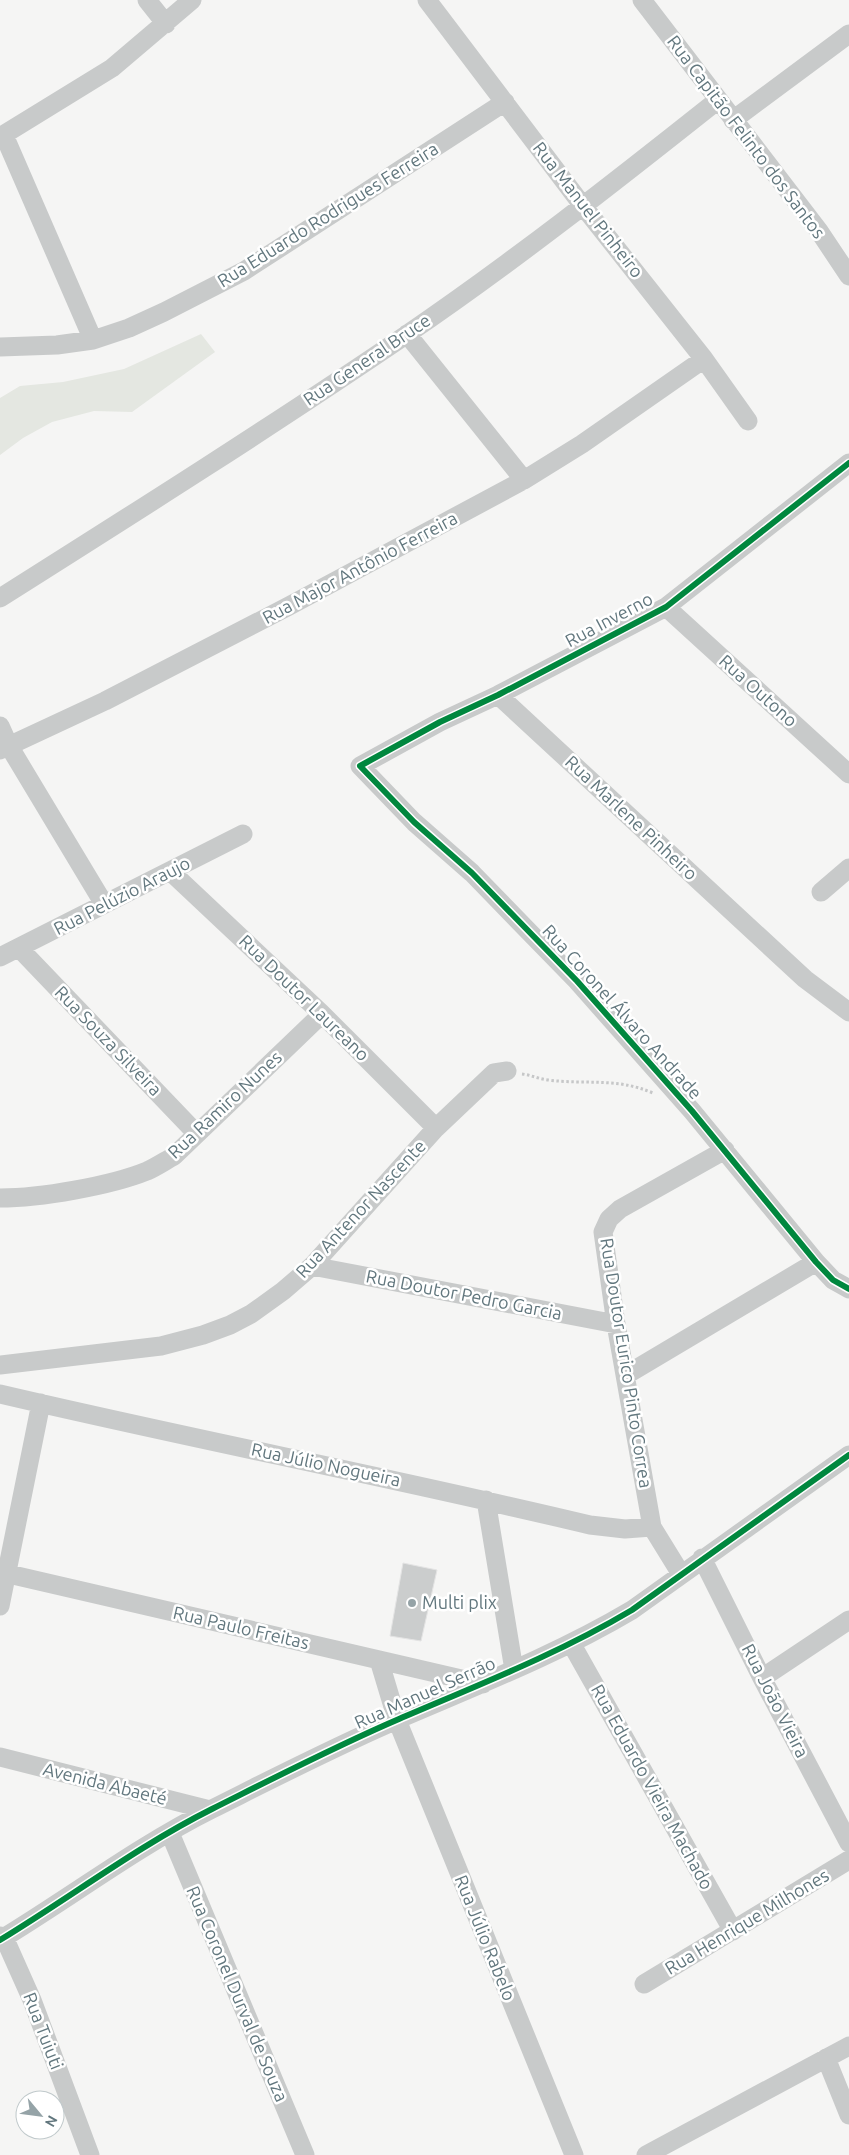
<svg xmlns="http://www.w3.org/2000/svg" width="849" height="2155" font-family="Ubuntu,sans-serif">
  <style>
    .green { fill: #e4e7e1 }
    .building { fill: #cbcdcd; stroke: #e4e4e4 }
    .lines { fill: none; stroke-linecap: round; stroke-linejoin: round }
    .path { stroke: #c6c7c8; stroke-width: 3; stroke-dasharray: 2.5 2.5; stroke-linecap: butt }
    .minor { stroke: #c8caca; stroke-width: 19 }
    .cycleway-casing { stroke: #fff; stroke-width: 9 }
    .cycleway { stroke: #00873e; stroke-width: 6 }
    .poi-dot { fill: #95a3a7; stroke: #fff; stroke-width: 2 }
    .labels { text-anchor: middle; stroke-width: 5; stroke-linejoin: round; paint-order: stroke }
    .street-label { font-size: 18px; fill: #62777e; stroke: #fff }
    .poi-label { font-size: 18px; fill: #62777e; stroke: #fff; text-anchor: start }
  </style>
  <rect width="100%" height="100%" fill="#f5f5f4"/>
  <path class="green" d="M201 334 215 352 132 412 94 411 52 422 23 438 0 455V398L20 386 63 382 124 369Z"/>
  <path class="building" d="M403 1563 437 1570 421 1641 390 1636Z"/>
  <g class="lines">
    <path class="path" d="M522 1074C531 1075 539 1079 548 1080 587 1085 615 1077 653 1093"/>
    <path class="minor" d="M147 0 166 24
      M427 0 583 206 704 359 748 421
      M642 0 819 231 849 276
      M733 120 849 34
      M4 135 93 340
      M0 137 112 68 192 0
      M407 334 524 480
      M0 347 57 345 93 340 129 328 164 312 244 271 505 102
      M849 463 666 607 498 695 440 722 360 766 414 822 472 873 577 981 692 1111 816 1262 833 1280 849 1289
      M0 598C136 512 272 426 406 335 513 262 616 181 718 100
      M666 607 849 774
      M498 695 805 979 849 1012
      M0 726 9 746 104 904
      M0 750 105 701 289 606 524 480 582 444 704 359
      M170 871 322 1014 436 1128
      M821 892 849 868
      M19 948 197 1134
      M0 957 243 834
      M0 1198C40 1198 110 1186 147 1171 156 1167 165 1161 174 1156L322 1014
      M312 1266 616 1324
      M0 1365 161 1346 203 1335 230 1325 251 1314 283 1291 312 1266 436 1128 494 1073 507 1071
      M626 1375 816 1262
      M0 1394C196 1440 394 1478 590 1525L625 1529 652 1527
      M486 1500 514 1670
      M702 1558 762 1678 849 1843
      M0 1572 483 1684
      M681 1574 652 1527 616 1324 603 1232 609 1219 620 1209 725 1150
      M0 1606 41 1403
      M571 1643 733 1931
      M379 1660 397 1720 574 2155
      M762 1678 849 1620
      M0 1757 210 1810
      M170 1833 305 2155
      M0 1936 4 1937 32 2000 90 2155
      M0 1940C71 1897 138 1846 212 1809 274 1778 336 1746 399 1719 478 1685 558 1654 632 1610L849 1455
      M644 1984 849 1860
      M826 2058 849 2115
      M646 2155 849 2046"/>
    <defs>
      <path id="cycleway" d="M849 463 666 607 498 695 440 722 360 766 414 822 472 873 577 981 692 1111 816 1262 833 1280 849 1289
        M0 1940C71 1897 138 1846 212 1809 274 1778 336 1746 399 1719 478 1685 558 1654 632 1610L849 1455"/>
    </defs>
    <use href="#cycleway" class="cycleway-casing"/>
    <use href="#cycleway" class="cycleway"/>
  </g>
  <circle class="poi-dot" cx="412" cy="1603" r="5"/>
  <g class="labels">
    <g class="street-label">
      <text transform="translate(746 137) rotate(53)" y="6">Rua Capitão Felinto dos Santos</text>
      <text transform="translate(588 210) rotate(52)" y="6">Rua Manuel Pinheiro</text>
      <text transform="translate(328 215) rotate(-32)" y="6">Rua Eduardo Rodrigues Ferreira</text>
      <text transform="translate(367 360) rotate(-34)" y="6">Rua General Bruce</text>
      <text transform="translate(360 568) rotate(-28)" y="6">Rua Major Antônio Ferreira</text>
      <text transform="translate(609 620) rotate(-28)" y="6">Rua Inverno</text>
      <text transform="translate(758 691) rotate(42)" y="6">Rua Outono</text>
      <text transform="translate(631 818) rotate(43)" y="6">Rua Marlene Pinheiro</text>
      <text transform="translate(122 896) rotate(-27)" y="6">Rua Pelúzio Araujo</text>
      <text transform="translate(304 998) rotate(44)" y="6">Rua Doutor Laureano</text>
      <text transform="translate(622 1012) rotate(48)" y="6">Rua Coronel Álvaro Andrade</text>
      <text transform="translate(108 1041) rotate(46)" y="6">Rua Souza Silveira</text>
      <text transform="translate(225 1105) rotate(-43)" y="6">Rua Ramiro Nunes</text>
      <text transform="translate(361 1209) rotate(-47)" y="6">Rua Antenor Nascente</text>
      <text transform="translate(464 1295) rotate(11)" y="6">Rua Doutor Pedro Garcia</text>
      <text transform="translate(626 1363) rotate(81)" y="6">Rua Doutor Eurico Pinto Correa</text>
      <text transform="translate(326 1465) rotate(12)" y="6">Rua Júlio Nogueira</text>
      <text transform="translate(241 1628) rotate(13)" y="6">Rua Paulo Freitas</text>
      <text transform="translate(425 1693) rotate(-24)" y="6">Rua Manuel Serrão</text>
      <text transform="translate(775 1701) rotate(63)" y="6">Rua João Vieira</text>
      <text transform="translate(105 1784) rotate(14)" y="6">Avenida Abaeté</text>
      <text transform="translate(652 1787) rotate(61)" y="6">Rua Eduardo Vieira Machado</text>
      <text transform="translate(747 1922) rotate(-31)" y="6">Rua Henrique Milhones</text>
      <text transform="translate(485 1938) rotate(68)" y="6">Rua Júlio Rabelo</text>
      <text transform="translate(237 1994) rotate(67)" y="6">Rua Coronel Durval de Souza</text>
      <text transform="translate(43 2031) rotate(69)" y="6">Rua Tuiuti</text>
    </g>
    <g class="poi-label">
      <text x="422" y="1609">Multi plix</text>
    </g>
  </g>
  <g transform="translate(40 2115) rotate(119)"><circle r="24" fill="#ffffff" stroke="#c0c9cb"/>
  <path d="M0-4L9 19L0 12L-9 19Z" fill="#95a3a7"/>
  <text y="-8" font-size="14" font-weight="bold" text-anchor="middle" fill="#62777e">N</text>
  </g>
</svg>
